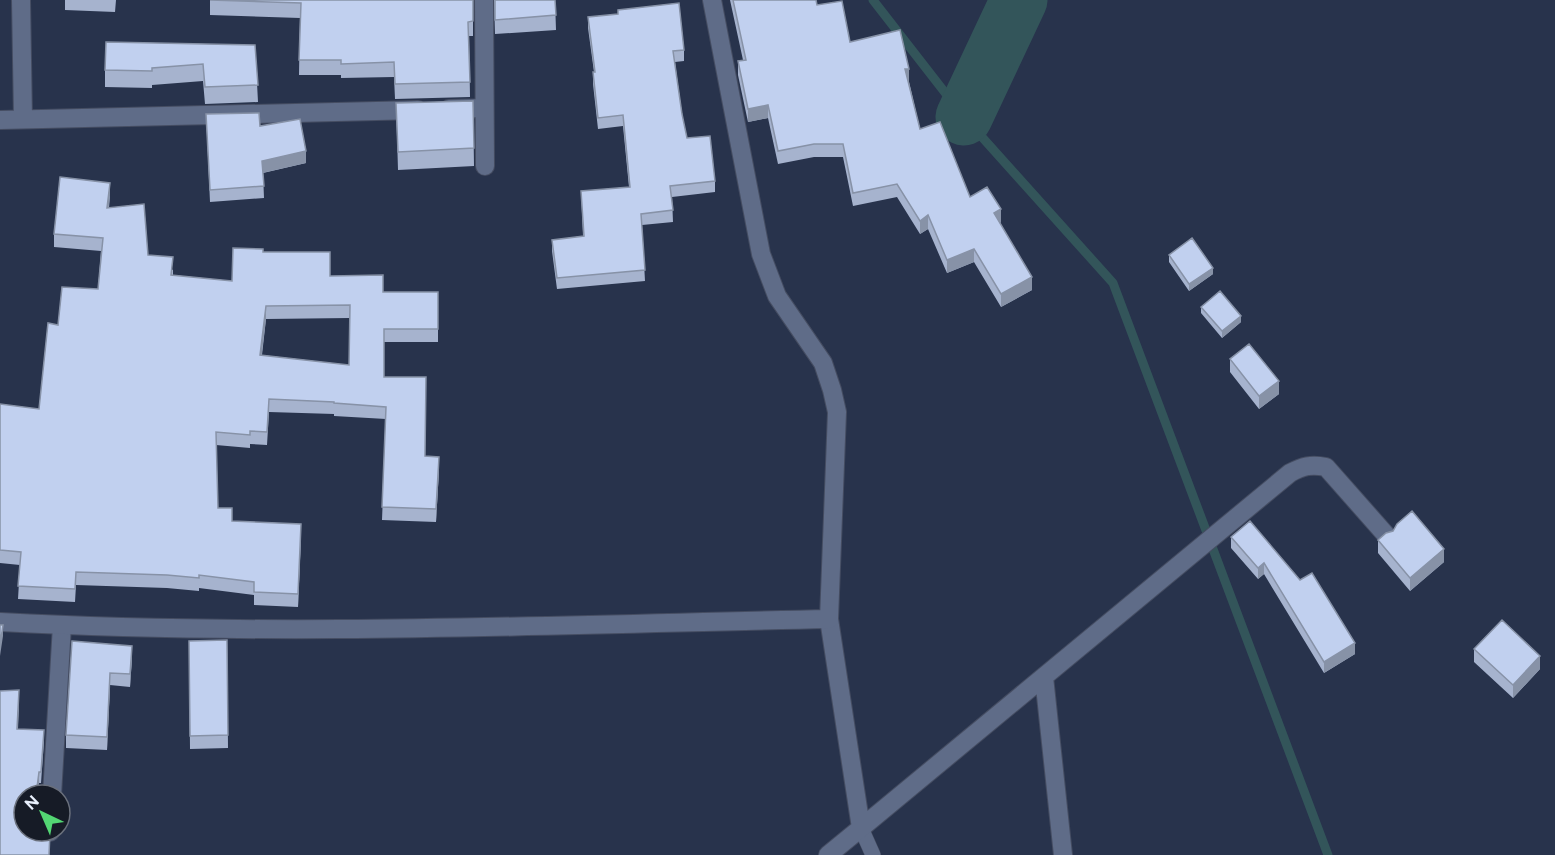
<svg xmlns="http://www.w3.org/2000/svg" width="1555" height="855" font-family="Raleway,sans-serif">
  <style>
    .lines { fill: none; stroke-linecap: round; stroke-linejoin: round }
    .stream { stroke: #33555a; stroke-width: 9 }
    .river { stroke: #33555a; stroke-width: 57 }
    .lane-casing { stroke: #454d62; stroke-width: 16 }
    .street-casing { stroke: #454d62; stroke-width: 20 }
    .secondary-casing { stroke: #454d62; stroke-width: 20 }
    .lane { stroke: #5f6c88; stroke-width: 15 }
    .street { stroke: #5f6c88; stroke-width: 18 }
    .secondary { stroke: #5f6c88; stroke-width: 18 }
    .wall { fill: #a6b3ce; fill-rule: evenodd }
    .shaded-wall { fill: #8792a7 }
    .building { fill: #c1d0ef; stroke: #8792a7; stroke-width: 1.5; fill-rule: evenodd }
  </style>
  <rect width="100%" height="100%" fill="#28334c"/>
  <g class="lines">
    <path class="stream" d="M873 0 964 117 1113 283 1328 855"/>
    <path class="river" d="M964 117 1019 0"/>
    <defs>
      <path id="lane" d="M861 828 873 855"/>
      <path id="street" d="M21 0 23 119
        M484 0 485 166
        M449 109 484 108
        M0 120 418 110
        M1044 677 1063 855
        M52 795 62 625
        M861 828 1290 473C1303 466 1311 464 1326 467L1386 535
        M50 832V831
        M828 855 861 828 829 619"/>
      <path id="secondary" d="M0 622C275 637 554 625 829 619L837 412 832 390 823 363 777 296 761 254 712 0"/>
    </defs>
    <use href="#lane" class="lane-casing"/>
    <use href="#street" class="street-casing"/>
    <use href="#secondary" class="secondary-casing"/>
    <use href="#lane" class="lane"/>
    <use href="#street" class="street"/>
    <use href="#secondary" class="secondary"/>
  </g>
  <path class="wall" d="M65 0H116L115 12 65 10Z
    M210 0H473V36H469L470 97 395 99 394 77 341 78V75H299L300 18 210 15Z
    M494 0H555L556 30 495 34Z
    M730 0H816L817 5 850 42 909 82 920 129 970 197 1001 222 1000 223 1032 290 1001 307 974 262 947 273 928 229 920 234 897 197 853 206 843 157H814L778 164 768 118 748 122 738 75V61L743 60Z
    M588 17 684 50V61L675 62 682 114 687 138 715 181V192L672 197 673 222 642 225 645 281 557 289 552 251V240L583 236 581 191 629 187 623 126 598 129 593 84V72H594L588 28Z
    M255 45 258 102 205 104 203 81 152 85V88L105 87V70Z
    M473 101 474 166 398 170 396 103Z
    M206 114 260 126 306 163 263 173 264 198 210 202Z
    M110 195 109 208 148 255 173 270V275L232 281 263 252 330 276 383 292H438V342H384V377L425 456 439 470 436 522 382 520 386 419 334 416V414L269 412 267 445 250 444V448L216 445 218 508 232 521 301 537 298 607 254 605V595L199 588V591L167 588 76 585 75 602 18 599 20 565 0 563V404L39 409 58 325 98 289 101 251 54 247V234ZM350 318 349 365 262 355 266 319Z
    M1169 255 1213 274 1189 291 1169 262Z
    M1201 307 1241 322 1222 338 1201 313Z
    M1230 359 1279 394 1259 409 1230 372Z
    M1250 521 1355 654 1324 673 1264 574 1258 579 1231 548V537Z
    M1378 540 1444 562 1410 591 1378 553Z
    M227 640 228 748 190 749 189 641Z
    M72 641 132 658 130 687 110 685 107 750 66 748V735Z
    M1474 649 1540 669 1513 698 1474 662Z
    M19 702 18 729 44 741 41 783H39L24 831 50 832 49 855H0Z"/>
  <path class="shaded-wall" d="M905 69H909V82H905Z
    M768 105V118L748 122V109Z
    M306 151V163L262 173V161Z
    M110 183V195L107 221V208Z
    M1001 209V222L994 226V213Z
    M928 215V229L920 234V221Z
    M974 249V262L947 273V260Z
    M1213 268V274L1189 291V284Z
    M1032 277V290L1001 307V294Z
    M266 306V319L260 368V355Z
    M1241 316V322L1222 338V331Z
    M1279 381V394L1259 409V396Z
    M439 457V470L436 522V509Z
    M301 524V537L298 607V594Z
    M1444 549V562L1410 591V578Z
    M1264 563V574L1258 579V568Z
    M3 625V636L0 656V645Z
    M1355 643V654L1324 673V662Z
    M132 646V658L130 687V674Z
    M1540 656V669L1513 698V685Z
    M110 673V685L107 750V737Z
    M39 772V783L38 795H36Z"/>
  <path class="building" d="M210 0H473V21L468 22 470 82 395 84 394 62 341 64V60H299L301 3Z
    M495 0H555L556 15 495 20Z
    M733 0H816L817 5 842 1 850 42 900 30 909 69H905L920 129 940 122 970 197 987 187 1001 209 994 213 1032 277 1001 294 974 249 947 260 928 215 920 221 897 184 853 193 843 144H814L778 151 768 105 748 109 738 61 746 60Z
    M679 3 684 50 673 51 682 114 687 138 710 136 715 181 670 186 673 210 641 214 645 270 557 278 552 240 584 236 581 191 630 187 623 115 598 118 593 72H595L588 17 618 14V10Z
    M106 42 255 45 258 85 205 87 203 64 152 68V71L105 70Z
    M473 101 474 148 398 152 396 103Z
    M259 113 260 126 300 119 306 151 262 161 264 186 210 190 206 114Z
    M60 177 110 183 107 208 144 204 148 255 173 257 171 275 232 281 233 248 263 249V252H330V276L383 275V292H438V329H384V377H426L425 456 439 457 436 509 382 507 386 407 334 403V402L269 399 267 432 250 431V435L216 432 218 508H232V521L301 524 298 594 254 592V582L199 575V578L167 575 76 572 75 589 18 586 21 552 0 550V404L39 409 48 323 58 325 62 287 98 289 103 238 54 234ZM350 305 349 365 260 355 266 306Z
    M1192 238 1213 268 1189 284 1169 255Z
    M1220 291 1241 316 1222 331 1201 307Z
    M1249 344 1279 381 1259 396 1230 359Z
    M1412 511 1444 549 1410 578 1378 540 1386 533 1393 531 1397 524Z
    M1250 521 1300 580 1312 573 1355 643 1324 662 1264 563 1258 568 1231 537Z
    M1502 620 1540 656 1513 685 1474 649Z
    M0 625H3L0 645Z
    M227 640 228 735 190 736 189 641Z
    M72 641 132 646 130 674 110 673 107 737 66 735Z
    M19 690 17 729 44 730 41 772H39L36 795H24V831L50 832 49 855H0V691Z"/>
  <g transform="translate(42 813) rotate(316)"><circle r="28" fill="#161b26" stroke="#6a707c" stroke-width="1.5"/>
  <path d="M0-4.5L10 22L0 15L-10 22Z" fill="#53d673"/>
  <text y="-9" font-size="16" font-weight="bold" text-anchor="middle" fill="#e9f0fd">N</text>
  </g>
</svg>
